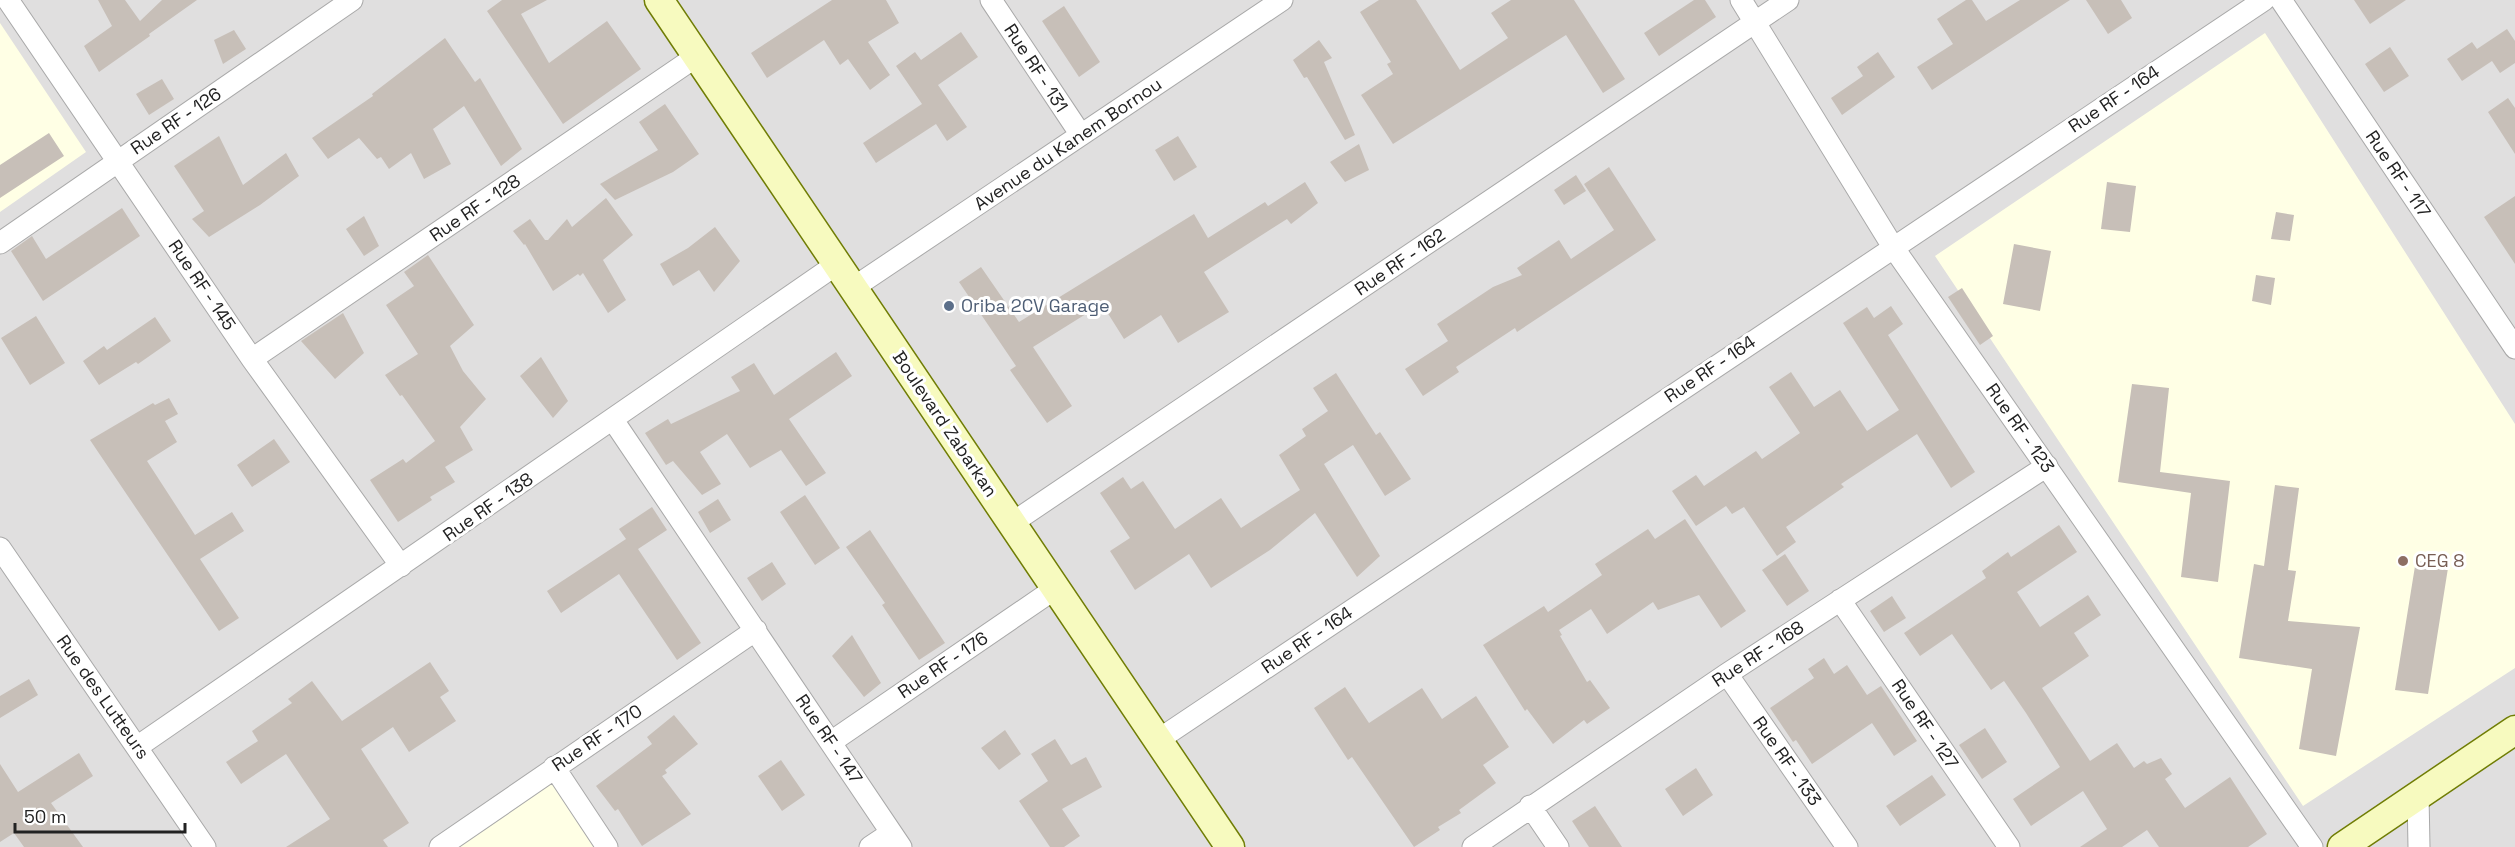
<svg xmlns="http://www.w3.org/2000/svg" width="2515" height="847" font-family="'Space Grotesk',sans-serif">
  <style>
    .residential { fill: #e0dfdf }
    .education { fill: #ffffe5 }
    .building { fill: #c7bfb8 }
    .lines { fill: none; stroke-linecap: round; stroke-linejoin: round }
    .street-casing { stroke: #a9a9a9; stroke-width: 23 }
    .secondary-casing { stroke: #707d05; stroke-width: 31 }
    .street { stroke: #fff; stroke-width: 21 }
    .secondary { stroke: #f7fabf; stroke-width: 28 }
    .service-dot { fill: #5c6f8a; stroke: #fff; stroke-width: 2 }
    .education-dot { fill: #8d6e63; stroke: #fff; stroke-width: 2 }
    .labels { text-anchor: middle; stroke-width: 6; stroke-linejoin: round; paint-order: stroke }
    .street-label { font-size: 18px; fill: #222; stroke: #fff }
    .service-label { font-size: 18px; fill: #4e5e75; stroke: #fff; text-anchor: start }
    .education-label { font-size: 18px; fill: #785e54; stroke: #fff; text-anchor: start }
  </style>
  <rect width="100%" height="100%" fill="#f2efe9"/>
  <path class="residential" d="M0 0H2515V847H0Z"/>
  <path class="education" d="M0 23 86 152 0 212Z
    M2265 33 2515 424V668L2303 806 1935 256Z
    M552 781 597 847H457Z"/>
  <path class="building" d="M98 0H125L140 21 162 0H197L149 34 150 36 99 72 84 46 112 26Z
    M502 0H547L521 14 549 63 607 21 641 69 563 124 487 11Z
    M832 0H886L899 23 868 42 890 75 870 90 848 59 840 65 824 40 767 78 751 53Z
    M1379 0H1416L1460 70 1508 38 1491 13 1511 0H1574L1625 79 1603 93 1566 35 1393 144 1361 95 1393 74 1387 64 1391 62 1360 12Z
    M1694 0H1705L1716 17 1659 56 1644 33Z
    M1966 0H1972L1986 21 2020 0H2070L1932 90 1917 67 1953 44 1937 19Z
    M2086 0H2121L2132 18 2108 34Z
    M2354 0H2406L2370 24Z
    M1064 6 1100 62 1079 77 1042 21Z
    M2507 29 2515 41V63L2500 73 2492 61 2462 81 2447 59 2472 42 2477 49Z
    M234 30 246 49 223 64 214 40Z
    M961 32 978 57 938 85 967 127 947 141 936 124 876 163 863 143 922 104 896 66 915 52 921 60Z
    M445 38 475 82 480 78 522 149 501 166 464 106 433 129 451 164 424 179 411 153 389 169 381 157 377 159 359 138 328 159 312 138 373 96 372 94Z
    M1319 40 1332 58 1324 62 1355 135 1345 140 1307 77 1304 78 1293 60Z
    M2390 47 2409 76 2384 92 2365 64Z
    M1878 52 1895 77 1842 115 1831 98 1863 76 1857 67Z
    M162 79 174 99 149 115 136 94Z
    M2508 98 2515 108V154L2488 112Z
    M665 104 699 154 673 172 615 200 600 184 658 150 639 122Z
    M49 133 64 156 0 198V165Z
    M219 136 243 185 286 153 299 176 260 205 209 237 192 219 204 211 174 166Z
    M1178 136 1197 167 1174 181 1155 150Z
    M1359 144 1369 170 1345 182 1330 162Z
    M1609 167 1656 240 1517 332 1515 328 1456 367 1459 372 1423 396 1405 369 1448 341 1437 324 1493 287 1522 275 1517 268 1559 240 1571 259 1614 230 1584 184Z
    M1576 175 1586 191 1564 205 1554 190Z
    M1305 182 1318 203 1291 224 1287 219 1204 272 1229 312 1178 343 1161 315 1124 339 1102 304 1033 347 1072 406 1047 423 1010 370 1016 366 959 282 981 267 1019 322 1194 214 1208 238 1265 202 1268 206Z
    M2107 182 2136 186 2130 232 2101 229Z
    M2515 196V264L2484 217Z
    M606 198 633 235 603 260 626 300 608 313 583 273 580 276 578 274 553 291 525 244 524 245 513 231 530 219 545 240H548L567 219 572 227Z
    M122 208 140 236 43 301 11 251 32 236 46 259Z
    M2276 212 2294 215 2290 241 2271 239Z
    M364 216 379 246 364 256 346 229Z
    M715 227 740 261 714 292 699 270 673 286 660 264 688 248Z
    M2014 244 2051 251 2040 311 2003 304Z
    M428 255 474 325 450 346 463 371 486 399 460 427 473 450 445 467 455 482 430 497 432 500 398 522 370 480 403 459 406 463 435 441 402 395 400 396 385 375 418 354 386 305 414 286 404 272Z
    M2256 275 2275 278 2271 305 2252 301Z
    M1962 288 1993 336 1980 345 1948 297Z
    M1891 306 1903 324 1888 335 1975 472 1951 488 1917 434 1841 484 1844 487 1786 527 1796 542 1777 556 1744 507 1732 514 1726 506 1696 526 1672 491 1696 475 1704 486 1756 451 1762 459 1800 433 1769 387 1791 372 1814 407 1840 390 1867 431 1899 410 1843 323 1867 307 1874 318Z
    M343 313 364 353 335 379 301 341Z
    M36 316 65 363 30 385 1 338Z
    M155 317 171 341 138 364 136 362 99 385 83 361 104 346 107 350Z
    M836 352 852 376 789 419 826 473 806 486 781 450 750 468 727 434 700 452 721 484 702 495 673 461 666 465 645 433 668 419 671 424 740 391 731 377 754 363 774 395Z
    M541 357 568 401 553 418 520 376Z
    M1336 373 1376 435 1380 432 1411 479 1385 496 1353 445 1324 464 1380 556 1357 577 1315 513 1270 550 1211 588 1189 554 1135 590 1110 551 1130 538 1100 493 1123 477 1131 489 1143 481 1175 529 1221 498 1241 528 1300 490 1279 455 1306 436 1302 429 1328 411 1313 388Z
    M2132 384 2169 388 2160 472 2230 481 2218 582 2181 577 2191 493 2118 482Z
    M169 398 178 414 165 421 177 442 147 461 195 535 232 512 244 531 200 559 239 618 219 631 90 440 153 403 155 405Z
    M274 439 290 462 252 487 237 465Z
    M2275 485 2299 488 2288 570 2296 571 2288 621 2360 627 2336 756 2299 749 2312 669 2239 658 2254 564 2264 566Z
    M805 495 840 548 815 565 780 512Z
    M718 499 731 520 710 533 698 512Z
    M652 507 667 530 638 549 701 643 677 660 619 574 561 613 547 591 626 539 619 529Z
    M1685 519 1746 611 1721 628 1699 595 1658 610 1653 602 1607 634 1591 609 1559 630 1562 635 1560 636 1587 682 1590 680 1610 708 1587 724 1584 720 1553 744 1527 709 1525 711 1483 645 1544 606 1548 612 1602 575 1595 564 1648 529 1655 539Z
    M2059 525 2077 552 2017 592 2040 627 2088 595 2101 615 2074 633 2089 656 2042 688 2090 761 2117 743 2134 768 2144 761 2147 764 2161 758 2172 774 2165 779 2185 808 2230 777 2267 834 2248 847H2159L2147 830 2122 847H2080L2107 829 2083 791 2031 826 2013 799 2060 767 2026 713 2004 681 1991 690 1952 634 1920 656 1904 633 1986 578 1982 571 2008 552 2011 557Z
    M870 530 945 643 919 660 882 605 885 603 846 547Z
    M1785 554 1809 591 1787 606 1762 570Z
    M2416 560 2448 568 2428 694 2395 690Z
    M772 562 786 584 762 601 747 578Z
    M1892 596 1906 618 1884 632 1870 611Z
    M852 635 881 683 864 697 832 656Z
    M1824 658 1834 674 1847 665 1867 695 1881 686 1917 741 1894 756 1872 723 1812 764 1796 740 1793 742 1770 708 1814 678 1808 669Z
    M430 662 449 691 440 697 456 721 409 752 393 727 361 749 409 823 383 840 388 847H286L330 819 286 754 241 784 226 762 258 741 252 731 292 703 288 699 312 681 342 721Z
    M29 679 38 695 0 718V696Z
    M1345 687 1369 723 1422 688 1442 719 1476 696 1509 747 1483 765 1496 783 1459 810 1461 813 1438 827 1440 830 1414 847 1352 757 1348 760 1314 708Z
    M674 715 698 744 665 770 667 773 662 776 691 814 642 846 618 809 615 811 596 786 652 744 647 737Z
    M1985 728 2007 762 1982 779 1959 745Z
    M1005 730 1021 754 999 770 981 748Z
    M1055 739 1071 765 1086 757 1102 787 1062 809 1080 836 1064 847H1050L1019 801 1048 781 1031 754Z
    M79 753 93 776 51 803 83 847H24L14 833 0 842V764L18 792Z
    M781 760 805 795 782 811 758 776Z
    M1696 768 1713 795 1683 816 1665 789Z
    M1932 775 1946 795 1900 826 1886 806Z
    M1595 806 1622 847H1589L1572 821Z"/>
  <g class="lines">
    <defs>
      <path id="street" d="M8 0 252 359 401 566
        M991 0 1081 135
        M1741 0 1893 247 2312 847
        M2281 0 2515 348
        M0 243 352 0
        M853 288 1282 0
        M252 359 697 56
        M613 420 901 847
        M1012 523 1788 0
        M0 548 205 847
        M1840 600 2009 847
        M1727 674 1847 847
        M1158 740 2264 0
        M831 742 1056 588
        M137 747 837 264
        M554 767 607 847
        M2418 795 2419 847
        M1530 806 1558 847
        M440 847 756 630
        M870 847 891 833
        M1473 847 1727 674 2047 466"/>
      <path id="secondary" d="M659 0 1230 847
        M2342 847 2515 730"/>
    </defs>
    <use href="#street" class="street-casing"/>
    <use href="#secondary" class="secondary-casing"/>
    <use href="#street" class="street"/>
    <use href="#secondary" class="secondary"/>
  </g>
  <circle class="service-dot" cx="949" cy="306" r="6"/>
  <circle class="education-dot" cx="2403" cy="561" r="6"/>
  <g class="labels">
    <g class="street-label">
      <text transform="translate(1036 68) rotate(57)" y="6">Rue RF - 131</text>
      <text transform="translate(2114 99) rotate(-34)" y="6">Rue RF - 164</text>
      <text transform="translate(176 121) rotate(-34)" y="6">Rue RF - 126</text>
      <text transform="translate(1068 144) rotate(-34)" y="6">Avenue du Kanem Bornou</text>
      <text transform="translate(2398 174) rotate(56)" y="6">Rue RF - 117</text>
      <text transform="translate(475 208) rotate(-34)" y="6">Rue RF - 128</text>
      <text transform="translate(1400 262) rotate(-34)" y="6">Rue RF - 162</text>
      <text transform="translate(202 285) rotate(56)" y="6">Rue RF - 145</text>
      <text transform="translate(1710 369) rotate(-34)" y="6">Rue RF - 164</text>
      <text transform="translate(945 424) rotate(56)" y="6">Boulevard Zabarkan</text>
      <text transform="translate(2020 428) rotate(55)" y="6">Rue RF - 123</text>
      <text transform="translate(488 507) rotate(-35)" y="6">Rue RF - 138</text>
      <text transform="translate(1307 640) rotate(-34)" y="6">Rue RF - 164</text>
      <text transform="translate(1758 654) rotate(-33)" y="6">Rue RF - 168</text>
      <text transform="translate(943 665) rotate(-34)" y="6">Rue RF - 176</text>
      <text transform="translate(103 697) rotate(55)" y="6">Rue des Lutteurs</text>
      <text transform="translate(1925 724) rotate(56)" y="6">Rue RF - 127</text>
      <text transform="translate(597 738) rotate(-34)" y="6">Rue RF - 170</text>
      <text transform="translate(829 739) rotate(56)" y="6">Rue RF - 147</text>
      <text transform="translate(1787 761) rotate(55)" y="6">Rue RF - 133</text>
    </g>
    <g class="service-label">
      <text x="961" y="312">Oriba 2CV Garage</text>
    </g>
    <g class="education-label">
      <text x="2415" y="567">CEG 8</text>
    </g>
  </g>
  <path d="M15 823v9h170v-9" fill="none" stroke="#222222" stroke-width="3"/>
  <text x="24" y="823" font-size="18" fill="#222222" stroke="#ffffff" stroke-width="4.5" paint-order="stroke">50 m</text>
</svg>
